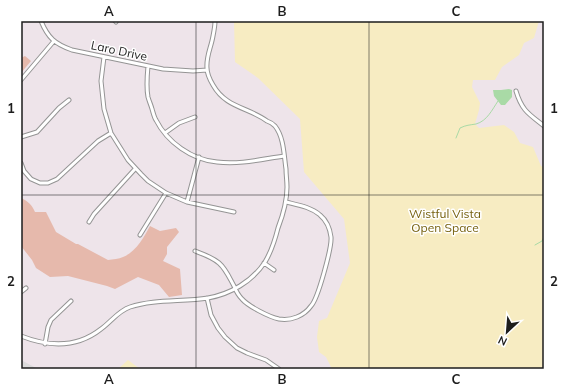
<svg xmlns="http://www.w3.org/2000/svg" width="565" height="390" font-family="Mulish,sans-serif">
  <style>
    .residential { fill: #dbdadb }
    .grass { fill: #e6b9ac }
    .park { fill: #f7ecc2 }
    .water { fill: #a9daa6 }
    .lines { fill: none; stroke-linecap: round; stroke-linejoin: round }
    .stream { stroke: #a9daa6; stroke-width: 1 }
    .street-casing { stroke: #949494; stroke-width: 5 }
    .street { stroke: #fff; stroke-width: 3 }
    .grid { fill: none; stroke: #1d1d1d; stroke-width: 1; stroke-opacity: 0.55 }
    .labels { text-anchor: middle; stroke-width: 3; stroke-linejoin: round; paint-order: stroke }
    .street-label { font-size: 12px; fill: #1d1d1d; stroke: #fff }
    .park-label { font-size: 12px; fill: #776210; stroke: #fff }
    .neatline { fill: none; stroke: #1d1d1d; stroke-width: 1.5 }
    .grid-label { font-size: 13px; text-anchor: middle; font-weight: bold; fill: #1d1d1d }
  </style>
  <rect width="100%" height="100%" fill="#eee4ea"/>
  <path class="residential" d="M21 360 38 369H21Z"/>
  <path class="grass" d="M25 56 31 61 21 73V58Z
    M21 198C28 201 32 205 35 212H46L56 232 76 244H78L108 260C113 259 119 259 123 257 136 252 144 237 150 226L160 231 176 228 179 232 167 247V254L163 261 180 269 182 295 169 297 159 285 138 277 115 289 107 286 68 276 50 277 36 268 32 260 21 246Z"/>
  <path class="park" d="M234 21H539L534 38 524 43 519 55 502 67 495 80H473L472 87 480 103 479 110 475 124 479 128 504 125 514 132 520 143 533 147 541 166 544 167V369H332L326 357 319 352 317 337 319 321 327 318 350 263 344 219 304 172 300 119 258 78 235 62Z
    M128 360 140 369H118Z"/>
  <path class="water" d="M509 89 512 90V97L505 105H501L494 96 493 90H501Z"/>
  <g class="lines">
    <path class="stream" d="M456 138 460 128C466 125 470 125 476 124 487 121 492 110 498 101
      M535 245 542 241 544 237"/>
    <defs>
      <path id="street" d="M41 21C48 38 55 44 72 50L163 69 193 71 207 70
        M115 21 116 22
        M104 57 101 81 104 109 111 133 128 160 141 174 148 181 166 193 187 202 234 212
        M148 66C147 77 146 87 148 97 149 101 151 105 152 109 153 112 154 117 156 120 167 142 192 160 217 162 239 165 263 159 284 156
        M21 80 54 41
        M516 91C522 111 529 114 544 126
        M165 133 179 123 195 117
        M21 137 37 132 59 108 69 100
        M21 163 24 171 31 179 40 183H48L57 179 98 141 111 133
        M187 202 199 157
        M89 222 94 214 135 169
        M140 235 166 193
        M195 251C203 254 212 257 219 263 226 269 230 279 234 286 236 291 238 295 242 299 248 306 269 317 279 319 291 321 304 316 311 306 318 299 332 247 331 237 330 229 326 220 320 215 311 207 298 205 286 202
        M264 263 274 270
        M21 292 26 288
        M207 298 211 315 218 328 225 337 237 348 247 353 266 360 279 369
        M21 336C49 347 77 348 101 329 111 322 118 311 130 307 154 299 182 302 208 298 230 294 252 282 265 262 271 252 275 240 278 228 283 215 287 202 287 187 287 181 286 175 286 169 284 156 284 137 275 126 273 124 270 122 267 121 248 107 226 108 213 85 210 80 207 74 207 68 206 56 211 48 213 36 214 31 215 26 215 21
        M45 344 48 327 51 320 71 301"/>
    </defs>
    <use href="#street" class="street-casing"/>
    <use href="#street" class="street"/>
  </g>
  <path class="grid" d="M196 21V369M369 21V369M21 195H544"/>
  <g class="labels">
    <g class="street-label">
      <text transform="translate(119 51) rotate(12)" y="4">Laro Drive</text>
    </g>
    <g class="park-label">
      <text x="445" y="218">Wistful Vista<tspan x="445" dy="14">Open Space</tspan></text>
    </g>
  </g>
  <rect width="565" height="390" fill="none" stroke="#ffffff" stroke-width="44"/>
  <g transform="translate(507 332) rotate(206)" stroke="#ffffff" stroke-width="3" paint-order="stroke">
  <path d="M0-3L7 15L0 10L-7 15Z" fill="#1d1d1d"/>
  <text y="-6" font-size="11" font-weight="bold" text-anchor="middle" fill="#1d1d1d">N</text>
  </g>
  <rect x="22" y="22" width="521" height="346" class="neatline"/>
  <g class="grid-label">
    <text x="109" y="16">A</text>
    <text x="282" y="16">B</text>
    <text x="456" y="16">C</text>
    <text x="11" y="113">1</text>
    <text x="554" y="113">1</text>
    <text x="11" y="286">2</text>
    <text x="554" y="286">2</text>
    <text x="109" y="384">A</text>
    <text x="282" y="384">B</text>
    <text x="456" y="384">C</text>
  </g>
</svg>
